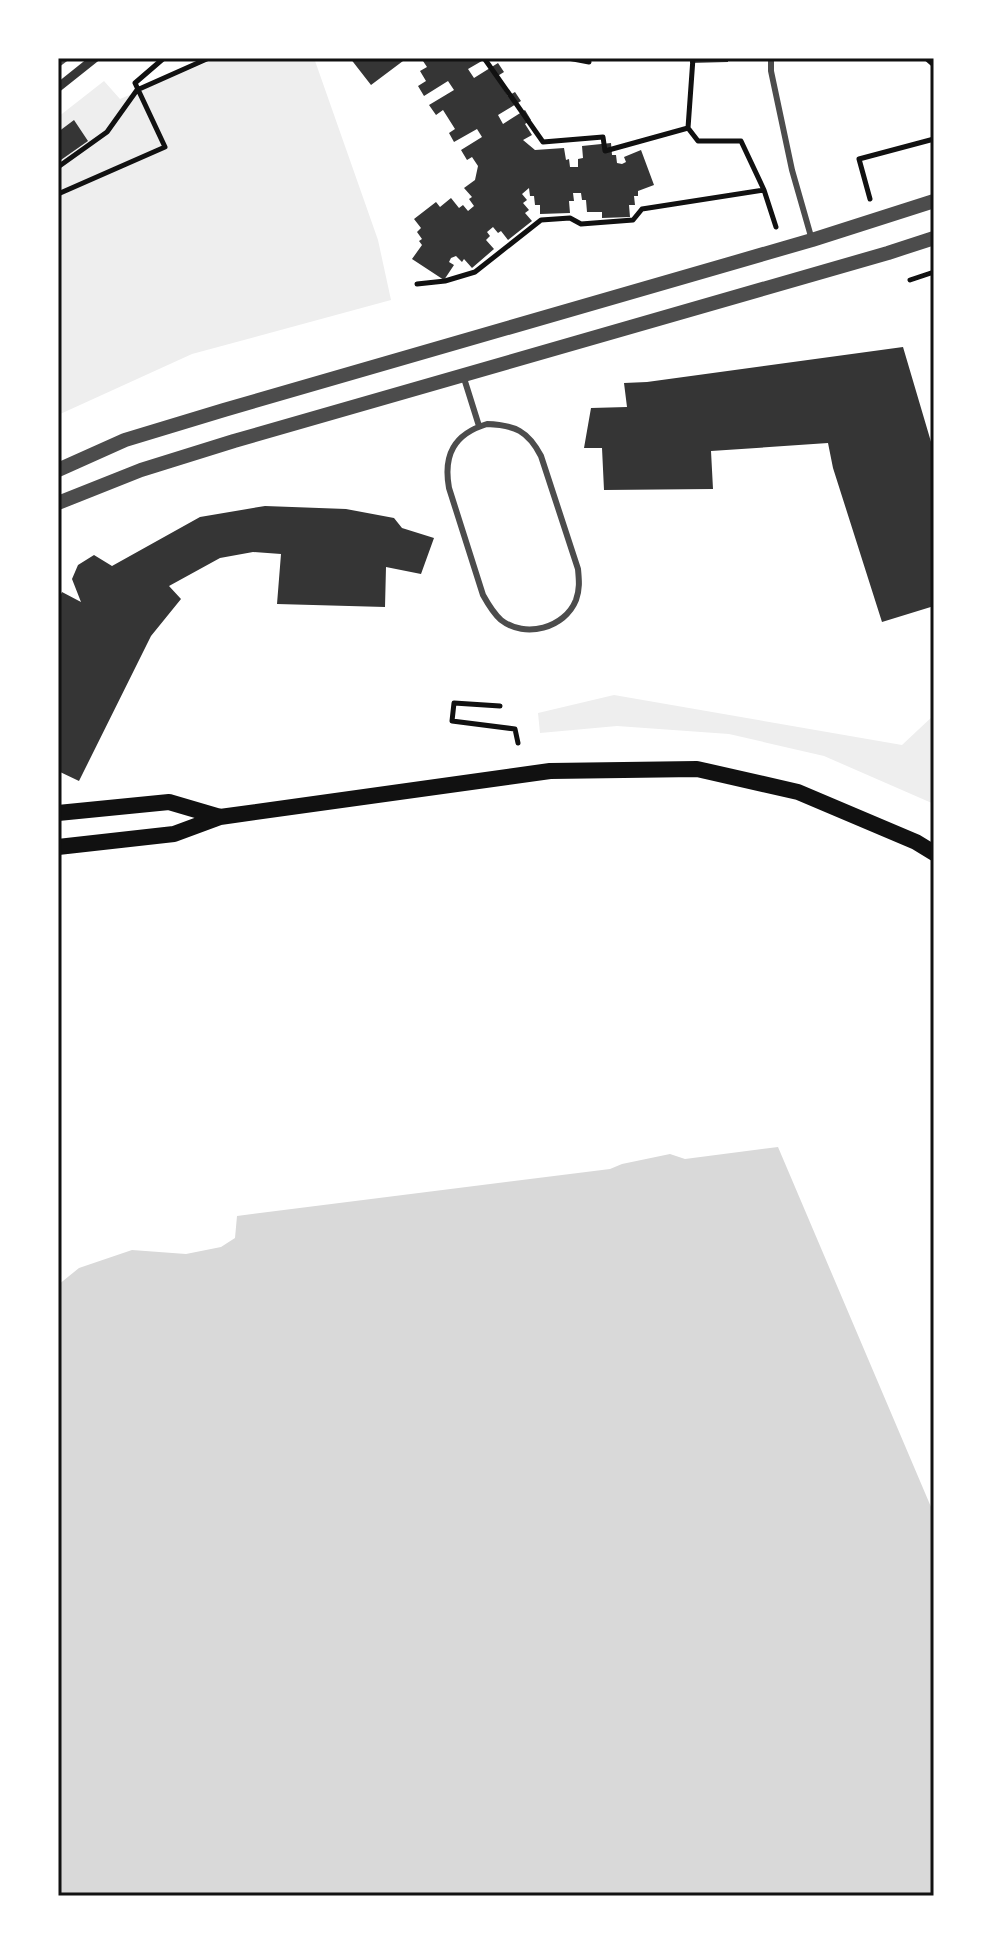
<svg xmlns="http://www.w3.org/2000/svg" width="992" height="1954" font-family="'Golos Text',sans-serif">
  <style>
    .green { fill: #eee }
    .water { fill: #d9d9d9 }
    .building { fill: #353535 }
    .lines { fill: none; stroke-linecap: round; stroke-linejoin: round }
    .path { stroke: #111; stroke-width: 5 }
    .service { stroke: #4c4c4c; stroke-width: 6 }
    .tertiary { stroke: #4c4c4c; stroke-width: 14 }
    .secondary { stroke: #111; stroke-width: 16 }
    .neatline { fill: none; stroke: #111; stroke-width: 3 }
  </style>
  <rect width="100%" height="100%" fill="#fff"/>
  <path class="green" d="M217 58H314L378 240 391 300 192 354 58 415V117L104 81 120 99Z
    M614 695 902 745 934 715V804L824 756 729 734 617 726 540 733 538 713Z"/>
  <path class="water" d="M778 1147 934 1514V1896H58V1285L79 1268 132 1250 186 1254 221 1247 235 1238 237 1216 610 1169 622 1164 670 1154 685 1159Z"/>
  <path class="building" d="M88 58H102L58 93V82Z
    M350 58H407L371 85Z
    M421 58H487L468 69 474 78 498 63 504 72 496 77 508 96 515 92 521 101 498 115 503 124 525 110 531 120 525 124 532 135 523 140 535 150 564 148 566 160 569 159 570 167H578V159L583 158 582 146 611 143 612 155H616L617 163 622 164 626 162 624 157 641 150 654 185 638 191V196H634L635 205H629L630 217 602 218V212H587L586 200H582L581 193H573L574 201H569L570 213 540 214V205H535L534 196H530L529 188 522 194 527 200 523 203 529 210 525 213 532 221 508 240 501 231 498 233 493 227 487 232 490 236 486 240 494 249 472 268 464 259 462 262 456 256 451 258 449 262 454 265 444 280 412 259 422 245 419 241 422 239 417 232 421 228 414 219 436 202 440 207 451 198 459 208 463 205 468 211 474 206 469 199 472 197 464 188 475 180 478 166 472 157 467 160 461 150 482 137 477 129 454 142 449 133 455 129 443 110 436 115 429 105 454 90 448 81 424 96 418 86 426 81 420 71 427 67Z
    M690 58H728V62L690 63Z
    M74 120 88 141 58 162V132Z
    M903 347 934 452V606L882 622 833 468 828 443 711 451 713 489 604 490 602 448H584L591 408 627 407 624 383 647 382Z
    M265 506 346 509 394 518 402 528 434 538 421 574 386 567 385 607 277 604 281 554 253 552 220 558 169 586 181 599 151 636 79 781 58 771V600L62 592 81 602 72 579 78 565 94 555 112 566 200 517Z"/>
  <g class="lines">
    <path class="path" d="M484 58 543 142 603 137 605 151 688 128 693 58
      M568 58 589 62
      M926 58 934 65
      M688 128 698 141H741L764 190 776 227
      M58 167 107 132 137 90 209 58
      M58 194 165 147 135 83 164 58
      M870 199 859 159 934 139
      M910 280 934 272
      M417 284 445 281 475 272 541 220 570 218 581 224 633 220 642 209 764 190
      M500 706 454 703 452 721 515 729 518 743"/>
    <path class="service" d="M771 58V71L792 170 812 240
      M58 64 66 58
      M463 375 479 426
      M487 424C515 425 528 431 541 456L578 569C579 580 580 589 576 600 565 628 525 639 501 620 493 613 488 604 483 595L449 488C443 455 454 434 487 424Z"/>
    <path class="tertiary" d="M58 470 125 440 224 410 812 240 934 201
      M58 503 141 470 234 441 888 253 934 238"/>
    <path class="secondary" d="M58 813 169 802 220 817
      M58 847 174 834 220 817 550 771 697 769 798 792 916 842 934 853"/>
  </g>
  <rect width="992" height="1954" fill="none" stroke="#ffffff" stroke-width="120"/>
  <rect x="60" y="60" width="872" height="1834" class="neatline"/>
</svg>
